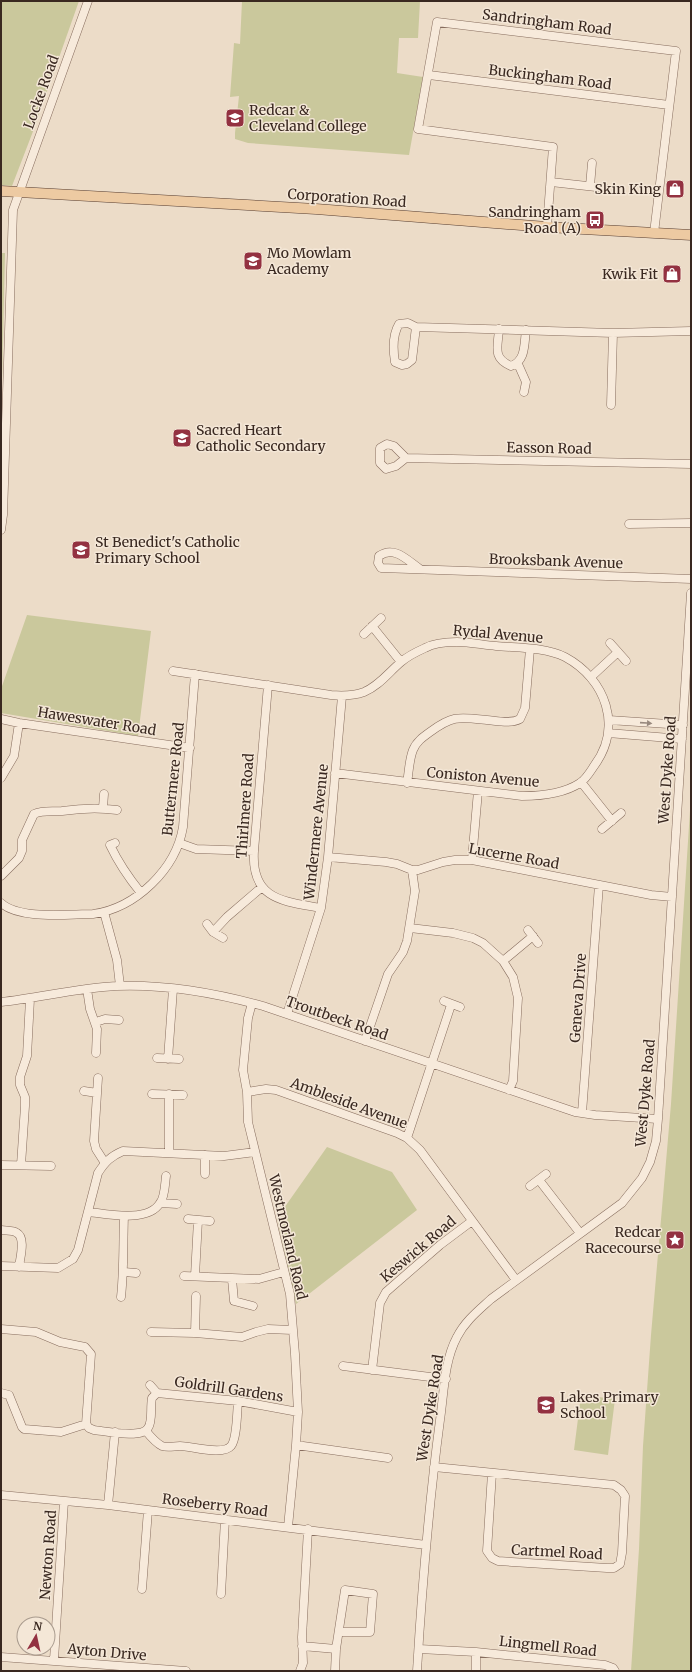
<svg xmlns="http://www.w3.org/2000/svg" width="692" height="1672" font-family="Merriweather,serif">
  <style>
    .green { fill: #cac89c }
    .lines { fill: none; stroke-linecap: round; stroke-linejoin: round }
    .minor-casing { stroke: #876d5e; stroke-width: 9 }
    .major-casing { stroke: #563d31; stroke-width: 11 }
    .minor { stroke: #f7eadb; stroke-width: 8 }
    .major { stroke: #edcaa2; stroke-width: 10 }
    .oneway { fill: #98897e }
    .labels { text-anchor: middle; stroke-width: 3; stroke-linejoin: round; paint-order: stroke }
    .street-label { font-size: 14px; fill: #392820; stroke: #f4e7d7 }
    .poi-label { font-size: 14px; fill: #392820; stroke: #f4e7d7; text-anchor: start }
  </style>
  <rect width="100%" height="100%" fill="#ecdcc8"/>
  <path class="green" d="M1 1H79L32 134 12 186 1 185Z
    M242 1H420L418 38H399L397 73 423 77 409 155 248 143 235 139V133L239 96 230 97 234 43 240 44Z
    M1 253H5L1 428Z
    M27 615 151 631 138 736 1 713V689Z
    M691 795V1671H631L639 1549 643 1446 651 1335 671 1104Z
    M327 1147 392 1172 417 1210 296 1304 277 1218Z
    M581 1395 615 1399 608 1455 574 1450Z"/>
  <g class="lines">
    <defs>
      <path id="minor" d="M429 75 669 105
        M551 182 605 188
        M590 186 592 163
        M547 227 553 147 418 129 437 22 676 51 654 233
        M416 327 412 360 407 364 402 365 395 362C393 350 393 334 399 324L408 323 416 327 613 333 691 331
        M499 329C498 347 492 358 511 366 526 361 524 344 526 330
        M518 364 526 382 524 392
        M611 405 613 333
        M406 458 394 446 387 444 380 448V463L386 469 396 466 406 458 691 464
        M629 524 691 523
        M1 530 3 515 13 210 88 1
        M420 569C407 560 394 545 379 556L378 563 381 568 691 579
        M372 626 401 662
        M364 634 381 618
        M610 643 626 661
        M173 671 331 695C342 696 353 696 364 692 379 686 389 672 401 662 408 656 416 652 425 648 434 643 447 642 457 642 470 642 483 645 496 646 518 648 545 647 565 657 606 679 623 727 594 766 590 772 586 779 580 783 563 794 542 796 522 796L335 773
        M591 677 618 652
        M268 685 254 851C251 900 283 901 321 908
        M1 719 19 723 190 748
        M609 720 683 725
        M608 733 682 739
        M1 778 14 756 19 723
        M581 782 612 821
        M407 783C409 772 409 760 413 750 416 742 423 737 430 732 453 715 459 717 487 720 498 721 511 724 520 719L525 708 530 649
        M103 808 104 794
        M602 829 621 813
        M115 843 110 845C119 864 128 877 141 893
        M179 843 196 849 254 851
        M328 857 386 862 397 864 412 870H418L443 862 455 860H472L651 895 672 897
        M472 860 478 791
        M1 876 19 858 22 851V840L34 814C43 810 52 812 62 811 82 808 97 807 117 810
        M1 903C20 920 68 914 93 914 136 908 176 869 183 827L195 674
        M104 912 117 960 120 986
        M207 924 213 932 223 938
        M410 928 453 933 473 938 483 943 503 961 513 977 518 998 513 1081 509 1090
        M528 930 538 943
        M213 932 227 917 262 887
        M503 961 533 936
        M87 989 90 1009 97 1029 96 1053
        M444 1001 460 1007
        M1 1002C39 998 77 988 116 986 165 984 216 993 263 1006L575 1112 595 1115 658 1119
        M252 1003 248 1018 243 1070 247 1092 248 1122 290 1294 295 1354 298 1412 296 1445 288 1527
        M287 1014 321 908 328 857 342 696
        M96 1022 105 1019 119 1020
        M365 1041 388 974 403 952 407 941 415 891 412 870
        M157 1058 179 1059
        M168 1059 173 989
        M98 1078 94 1141 96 1149 105 1163
        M84 1091 97 1093
        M247 1092 266 1089 276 1090 397 1133 407 1138 420 1150 516 1280
        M152 1094 183 1095
        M169 1094V1153
        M582 1113 599 885
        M407 1138 451 1005
        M1 1165 51 1166
        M21 1165 25 1106V1097L20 1085V1077L27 1056 30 999
        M205 1174V1155
        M539 1180 580 1233
        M530 1186 546 1174
        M161 1203 177 1204
        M89 1212C107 1214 148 1223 160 1203 165 1197 165 1183 166 1176
        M188 1219 210 1221
        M1 1230C6 1231 13 1230 17 1233 26 1238 20 1258 19 1267
        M1 1266 58 1268 73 1259 78 1250 98 1173C105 1162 111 1156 123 1151L224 1156 255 1152
        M124 1272 136 1273
        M184 1276 259 1279 284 1272
        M195 1276 198 1220
        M232 1279 234 1301 253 1306
        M121 1297C124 1270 123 1243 124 1216
        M1 1329 36 1332 60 1342 85 1347 91 1354 86 1424 89 1428 94 1430C105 1431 142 1439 148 1428 153 1421 150 1407 152 1398L157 1393 238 1401 298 1412
        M151 1332 195 1333 242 1337 256 1332 268 1329 292 1330
        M195 1333 196 1296
        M343 1366 446 1379
        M372 1370 380 1303 386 1292 440 1245 472 1221
        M150 1385 157 1393
        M1 1393 9 1395 22 1427 24 1429 61 1432 86 1424
        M146 1431C150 1436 156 1443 162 1446 168 1448 174 1446 180 1446 191 1446 223 1456 231 1446 237 1439 237 1412 238 1401
        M296 1445 388 1458
        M434 1467 614 1485 621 1490 625 1496 622 1553 620 1564 614 1568H607L498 1561 492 1558 487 1551 492 1473
        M1 1495 108 1505 426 1545
        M108 1505 115 1432
        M142 1589 148 1510
        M221 1594 225 1519
        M302 1646 336 1649
        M419 1649 476 1652 605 1665 613 1668 615 1671
        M1 1657 186 1671
        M54 1660 64 1501
        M300 1671 303 1663 302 1637 308 1529
        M335 1671 336 1649 345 1590 373 1594 370 1632H340
        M417 1671C422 1587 429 1503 440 1420 444 1393 444 1361 457 1337 465 1321 479 1310 491 1299L622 1203 642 1178 650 1162 656 1141 658 1119 691 593
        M476 1671V1652"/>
      <path id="major" d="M1 191 316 209 547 227 691 235"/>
    </defs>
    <use href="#minor" class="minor-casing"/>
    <use href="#major" class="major-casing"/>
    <use href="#minor" class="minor"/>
    <use href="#major" class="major"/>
  </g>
  <defs><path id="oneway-solid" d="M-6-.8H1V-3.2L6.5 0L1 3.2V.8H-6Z"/></defs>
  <use class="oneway" href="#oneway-solid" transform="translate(646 723) rotate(4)"/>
  <defs>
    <symbol id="university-square" viewBox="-11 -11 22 22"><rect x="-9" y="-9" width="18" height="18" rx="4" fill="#933141" stroke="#f4e7d7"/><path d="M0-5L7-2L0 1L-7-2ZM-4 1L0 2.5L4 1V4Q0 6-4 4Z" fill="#fff"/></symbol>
    <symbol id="shop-square" viewBox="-11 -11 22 22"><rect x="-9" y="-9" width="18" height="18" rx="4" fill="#933141" stroke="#f4e7d7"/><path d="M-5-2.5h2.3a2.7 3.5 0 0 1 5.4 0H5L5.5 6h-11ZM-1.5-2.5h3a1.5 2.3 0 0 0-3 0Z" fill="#fff"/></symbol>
    <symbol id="bus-square" viewBox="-11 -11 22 22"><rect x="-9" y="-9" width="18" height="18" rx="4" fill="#933141" stroke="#f4e7d7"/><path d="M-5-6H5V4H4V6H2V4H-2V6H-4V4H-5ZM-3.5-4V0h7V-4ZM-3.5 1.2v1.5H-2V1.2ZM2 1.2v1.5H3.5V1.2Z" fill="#fff"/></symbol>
    <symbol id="school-square" viewBox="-11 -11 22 22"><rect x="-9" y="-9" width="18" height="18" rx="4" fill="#933141" stroke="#f4e7d7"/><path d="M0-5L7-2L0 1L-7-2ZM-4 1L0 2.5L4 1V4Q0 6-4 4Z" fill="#fff"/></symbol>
    <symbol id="sight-square" viewBox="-11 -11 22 22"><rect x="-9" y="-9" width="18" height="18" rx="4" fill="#933141" stroke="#f4e7d7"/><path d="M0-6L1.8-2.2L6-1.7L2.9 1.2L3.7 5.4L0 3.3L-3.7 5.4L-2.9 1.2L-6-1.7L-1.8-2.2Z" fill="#fff"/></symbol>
  </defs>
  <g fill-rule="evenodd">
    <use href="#university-square" x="224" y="107" width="22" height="22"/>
    <use href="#shop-square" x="664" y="178" width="22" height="22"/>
    <use href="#bus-square" x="584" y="209" width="22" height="22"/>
    <use href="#school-square" x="242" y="250" width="22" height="22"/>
    <use href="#shop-square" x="661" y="263" width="22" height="22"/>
    <use href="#school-square" x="171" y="427" width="22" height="22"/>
    <use href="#school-square" x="70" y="539" width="22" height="22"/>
    <use href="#sight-square" x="664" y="1229" width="22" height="22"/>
    <use href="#school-square" x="535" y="1394" width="22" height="22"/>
  </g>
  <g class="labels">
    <g class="street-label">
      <text transform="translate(547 22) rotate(7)" y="5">Sandringham Road</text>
      <text transform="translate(550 77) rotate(7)" y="5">Buckingham Road</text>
      <text transform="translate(41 92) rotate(-70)" y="5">Locke Road</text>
      <text transform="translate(347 198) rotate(4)" y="5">Corporation Road</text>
      <text transform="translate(549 448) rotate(1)" y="5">Easson Road</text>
      <text transform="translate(556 561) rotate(2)" y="5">Brooksbank Avenue</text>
      <text transform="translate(498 634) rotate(5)" y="5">Rydal Avenue</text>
      <text transform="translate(97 721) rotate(9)" y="5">Haweswater Road</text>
      <text transform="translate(667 770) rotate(-86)" y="5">West Dyke Road</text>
      <text transform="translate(483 777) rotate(5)" y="5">Coniston Avenue</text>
      <text transform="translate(173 779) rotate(-84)" y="5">Buttermere Road</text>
      <text transform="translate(245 806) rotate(-86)" y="5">Thirlmere Road</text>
      <text transform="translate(316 832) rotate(-84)" y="5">Windermere Avenue</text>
      <text transform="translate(514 856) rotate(10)" y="5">Lucerne Road</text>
      <text transform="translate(578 998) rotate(-86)" y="5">Geneva Drive</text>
      <text transform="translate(337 1018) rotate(19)" y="5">Troutbeck Road</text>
      <text transform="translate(645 1093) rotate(-85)" y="5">West Dyke Road</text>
      <text transform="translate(349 1103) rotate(20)" y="5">Ambleside Avenue</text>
      <text transform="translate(288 1237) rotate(77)" y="5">Westmorland Road</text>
      <text transform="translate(418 1249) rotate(-40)" y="5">Keswick Road</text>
      <text transform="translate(229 1389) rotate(8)" y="5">Goldrill Gardens</text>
      <text transform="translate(430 1408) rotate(-81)" y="5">West Dyke Road</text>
      <text transform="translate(215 1505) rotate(7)" y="5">Roseberry Road</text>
      <text transform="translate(557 1552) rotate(3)" y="5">Cartmel Road</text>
      <text transform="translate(48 1555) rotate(-86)" y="5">Newton Road</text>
      <text transform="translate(548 1646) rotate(6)" y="5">Lingmell Road</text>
      <text transform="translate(107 1652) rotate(5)" y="5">Ayton Drive</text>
    </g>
    <g class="poi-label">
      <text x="249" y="115">Redcar &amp;<tspan x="249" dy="16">Cleveland College</tspan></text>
      <text x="661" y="194" text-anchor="end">Skin King</text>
      <text x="581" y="217" text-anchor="end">Sandringham<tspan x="581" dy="16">Road (A)</tspan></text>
      <text x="267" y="258">Mo Mowlam<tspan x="267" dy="16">Academy</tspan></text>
      <text x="658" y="279" text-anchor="end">Kwik Fit</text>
      <text x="196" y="435">Sacred Heart<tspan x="196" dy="16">Catholic Secondary</tspan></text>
      <text x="95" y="547">St Benedict's Catholic<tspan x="95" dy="16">Primary School</tspan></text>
      <text x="661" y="1237" text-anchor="end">Redcar<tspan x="661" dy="16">Racecourse</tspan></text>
      <text x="560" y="1402">Lakes Primary<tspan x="560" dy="16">School</tspan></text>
    </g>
  </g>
  <rect width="692" height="1672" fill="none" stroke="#392820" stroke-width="4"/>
  <g transform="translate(36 1636) rotate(9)"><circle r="19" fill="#f4e7d7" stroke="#a99b8e"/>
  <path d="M0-3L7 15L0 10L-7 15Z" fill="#933141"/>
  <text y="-6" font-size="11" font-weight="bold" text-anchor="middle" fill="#392820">N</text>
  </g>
</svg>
